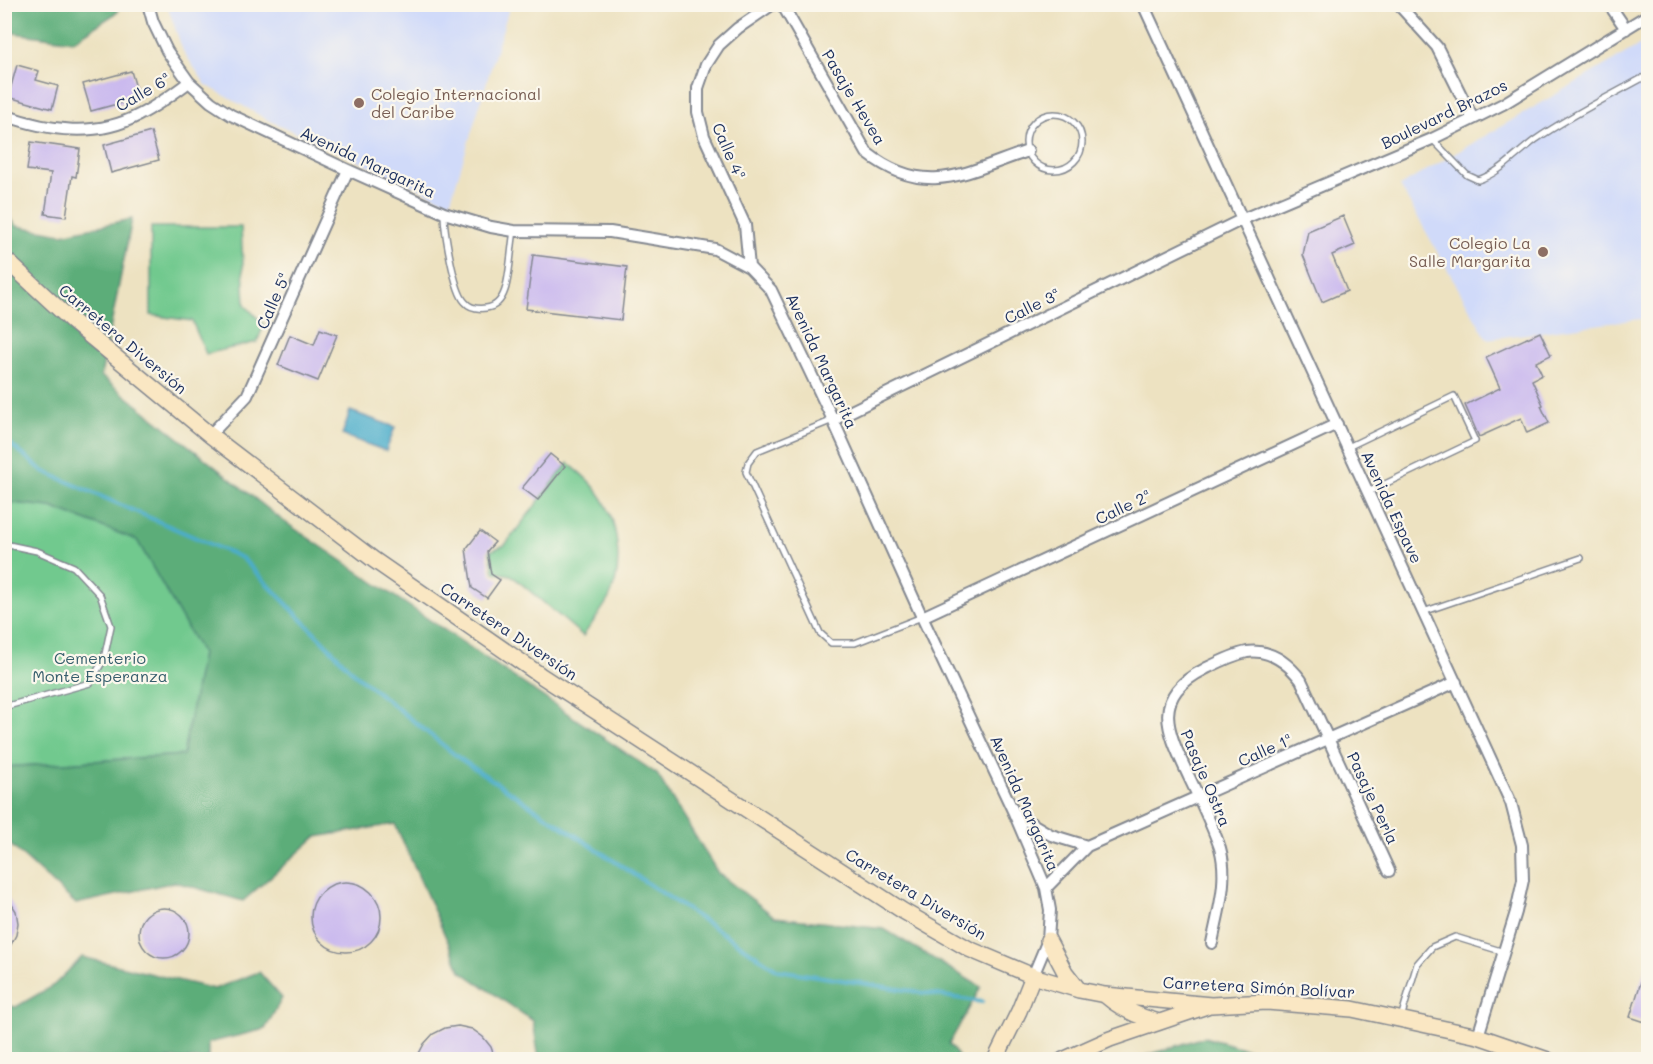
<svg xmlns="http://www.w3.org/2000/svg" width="1653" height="1064" font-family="Mali,sans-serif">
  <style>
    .built { fill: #d0daf9 }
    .green { fill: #71c98e; stroke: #467c76; stroke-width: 1.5 }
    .forest { fill: #5cad79; stroke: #3c6e6c; stroke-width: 1.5 }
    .water { fill: #4cadcb; stroke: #346e94; stroke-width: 1.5 }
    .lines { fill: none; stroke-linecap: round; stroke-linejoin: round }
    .stream { stroke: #4cadcb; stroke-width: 4 }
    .building { fill: #c9b8ee }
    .service-casing { stroke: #848890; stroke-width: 8 }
    .minor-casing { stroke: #848890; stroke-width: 14 }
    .secondary-casing { stroke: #848890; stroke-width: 18 }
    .service { stroke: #fff; stroke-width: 5 }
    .minor { stroke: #fff; stroke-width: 10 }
    .secondary { stroke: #fae7c3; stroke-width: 15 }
    .education-dot { fill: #8d6e63; stroke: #fbf7ec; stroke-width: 2 }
    .labels { text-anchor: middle; stroke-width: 4.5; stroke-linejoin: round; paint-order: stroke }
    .street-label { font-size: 16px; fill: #1b2f5e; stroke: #fbf7ec }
    .education-label { font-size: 16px; fill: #785e54; stroke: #fbf7ec; text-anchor: start }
    .park-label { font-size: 16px; fill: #355d6c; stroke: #fbf7ec }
  </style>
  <rect width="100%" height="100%" fill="#fbf7ec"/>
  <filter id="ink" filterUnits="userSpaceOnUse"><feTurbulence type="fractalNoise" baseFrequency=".0167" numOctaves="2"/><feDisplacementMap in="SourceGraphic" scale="12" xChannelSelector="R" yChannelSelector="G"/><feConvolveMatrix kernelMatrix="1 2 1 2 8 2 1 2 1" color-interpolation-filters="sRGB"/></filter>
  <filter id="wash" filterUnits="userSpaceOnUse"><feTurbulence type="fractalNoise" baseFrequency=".008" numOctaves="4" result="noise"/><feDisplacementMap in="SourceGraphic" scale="24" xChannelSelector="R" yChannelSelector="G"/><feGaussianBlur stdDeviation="1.35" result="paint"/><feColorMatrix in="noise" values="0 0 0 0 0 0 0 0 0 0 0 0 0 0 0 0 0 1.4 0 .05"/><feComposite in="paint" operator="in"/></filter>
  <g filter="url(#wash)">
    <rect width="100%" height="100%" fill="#ede2c1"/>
    <path class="built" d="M167 5H510L450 203 268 120 206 85 183 51Z
      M1648 40V318L1487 339 1400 186Z"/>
    <path class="green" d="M151 227H241L245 305 264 325 257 342 206 354 192 321 151 315Z
      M568 463C579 472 590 480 598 492 618 518 625 568 609 598 602 611 592 623 583 636L511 575 494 572 490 551 505 545Z
      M5 502 51 507 137 540 202 654 183 755 5 767Z"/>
    <path class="forest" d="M5 4 117 5 118 12 73 41 7 32 5 31Z
      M5 213 17 226 62 234 132 219 101 376 282 520 657 774 718 873 775 917 884 929 981 987 949 1044 960 1059H539L533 1021 461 971 395 824 316 837 243 901 175 882 76 904 5 840V767L183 755 202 654 137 540 51 507 5 502Z
      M82 957 214 989 259 972 282 998 265 1029 208 1043V1059H5V1005L16 1007 54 985Z
      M1204 1037 1282 1059H1136Z"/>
    <path class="water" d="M350 411 395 427 386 451 342 435Z"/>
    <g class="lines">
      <path class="stream" d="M4 439 43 471 242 558 355 674 459 758 778 970 982 1002"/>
    </g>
    <g id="blocks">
      <path class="building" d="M17 65 39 71 36 80 58 86 52 109 8 97Z
        M131 71 139 98 91 111 83 84Z
        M151 132 159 160 111 173 104 145Z
        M31 142 80 149 76 177 72 176 66 217 45 214 51 173 27 170Z
        M1343 216 1355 245 1332 255 1347 291 1322 302 1303 255 1308 231Z
        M533 255 627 267 621 320 526 309Z
        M320 329 337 335 318 381 278 365 290 335 314 345Z
        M1540 332 1551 355 1536 362 1542 375 1532 380 1543 405 1541 406 1549 423 1527 433 1521 418 1479 437 1465 405 1500 388 1486 357Z
        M550 454 565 466 538 500 522 488Z
        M480 531 495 542 487 551 491 574 500 580 487 598 472 588 466 549Z
        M311 917a35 35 0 1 1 70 0a35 35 0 1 1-70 0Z
        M4 892 16 911 18 923 16 935 4 958Z
        M139 933a25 25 0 1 1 50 0a25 25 0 1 1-50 0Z
        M1646 966 1648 967V1023L1630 1017Z
        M458 1026 472 1029 483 1037 491 1047 495 1059H416L424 1044 433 1034 445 1028Z"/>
    </g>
  </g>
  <g filter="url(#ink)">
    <use href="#blocks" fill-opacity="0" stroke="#848890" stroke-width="1.5"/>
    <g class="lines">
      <defs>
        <path id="service" d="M1026 142a28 28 0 1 1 56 0a28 28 0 1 1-56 0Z
          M1432 139 1467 175 1478 180C1500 173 1516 154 1535 140 1571 115 1610 96 1648 75
          M444 213C444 230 454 291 465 302 470 308 479 309 486 308 496 307 502 299 505 290 510 275 511 247 514 231
          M833 420 757 451 748 463 746 472 820 633 831 643H855L922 617
          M1348 447 1454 396 1475 441 1368 492
          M4 544 37 551 74 567 100 595 111 626 104 659 90 683 4 707
          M1423 612 1581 558
          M1401 1018 1417 964 1432 947 1455 937 1504 952"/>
        <path id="minor" d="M148 4 153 22 167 51 189 82 211 102 231 115 348 170 444 213 491 227 514 231 610 232 715 249 749 267 771 290 833 420 922 617 1014 813 1046 888 1050 910 1048 940 1033 976
          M782 4 867 153C926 199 966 172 1028 151
          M1143 4 1511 803 1522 845 1523 880 1516 912 1478 1036
          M1398 4 1437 47 1473 119
          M1609 4 1626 29
          M4 115C49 131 96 138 139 115 157 106 173 94 189 82
          M749 267 745 225 704 136 698 112V88L706 65 719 45 738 28 773 4
          M833 420 1243 219 1432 139 1473 119 1503 104 1648 15
          M210 435 247 396 348 170
          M922 617 1337 424
          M1014 813 1051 835 1087 846
          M1046 888 1087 846 1456 682
          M1212 943C1218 912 1229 880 1220 848 1212 824 1200 800 1189 777 1168 732 1149 697 1205 669 1219 662 1232 655 1247 652 1271 649 1288 663 1301 680L1389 871"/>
        <path id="secondary" d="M4 258 73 322 210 435 374 560 540 675 903 911 969 949 1033 976 1079 990 1105 995 1211 1005 1267 1002 1352 1009 1478 1036 1548 1060
          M1048 940 1065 972 1079 990
          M1105 995C1121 1009 1138 1017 1159 1022
          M995 1060 1019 1011 1033 976
          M1063 1060 1110 1039 1207 1006"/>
      </defs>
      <use href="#service" class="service-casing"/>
      <use href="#minor" class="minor-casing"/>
      <use href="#secondary" class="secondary-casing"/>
      <use href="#service" class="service"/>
      <use href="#minor" class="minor"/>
      <use href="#secondary" class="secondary"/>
    </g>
  </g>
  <g class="education-dot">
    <circle cx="359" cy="103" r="6"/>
    <circle cx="1543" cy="252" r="6"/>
  </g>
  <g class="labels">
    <g class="street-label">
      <text transform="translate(143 92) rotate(-30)" y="6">Calle 6ª</text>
      <text transform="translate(854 97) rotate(59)" y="6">Pasaje Hevea</text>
      <text transform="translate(1444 114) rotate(-26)" y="6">Boulevard Brazos</text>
      <text transform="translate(729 151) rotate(67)" y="6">Calle 4ª</text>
      <text transform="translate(368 162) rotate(25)" y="6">Avenida Margarita</text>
      <text transform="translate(273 301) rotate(-66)" y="6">Calle 5ª</text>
      <text transform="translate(1032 306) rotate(-26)" y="6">Calle 3ª</text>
      <text transform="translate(123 339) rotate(40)" y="6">Carretera Diversión</text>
      <text transform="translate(822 361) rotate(65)" y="6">Avenida Margarita</text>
      <text transform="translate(1123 507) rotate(-25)" y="6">Calle 2ª</text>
      <text transform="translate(1392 507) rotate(65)" y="6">Avenida Espave</text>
      <text transform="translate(509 631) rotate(34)" y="6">Carretera Diversión</text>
      <text transform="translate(1265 750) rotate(-24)" y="6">Calle 1ª</text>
      <text transform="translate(1206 778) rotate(67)" y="6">Pasaje Ostra</text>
      <text transform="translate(1373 798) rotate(65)" y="6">Pasaje Perla</text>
      <text transform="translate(1025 803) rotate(66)" y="6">Avenida Margarita</text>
      <text transform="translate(916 894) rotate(31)" y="6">Carretera Diversión</text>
      <text transform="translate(1259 987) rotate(3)" y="6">Carretera Simón Bolívar</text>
    </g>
    <g class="education-label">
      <text x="371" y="100">Colegio Internacional<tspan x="371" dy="18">del Caribe</tspan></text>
      <text x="1531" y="249" text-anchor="end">Colegio La<tspan x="1531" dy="18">Salle Margarita</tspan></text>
    </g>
    <g class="park-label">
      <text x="100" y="664">Cementerio<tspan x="100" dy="18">Monte Esperanza</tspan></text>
    </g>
  </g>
  <rect width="1653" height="1064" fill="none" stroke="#fbf7ec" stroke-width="24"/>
</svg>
